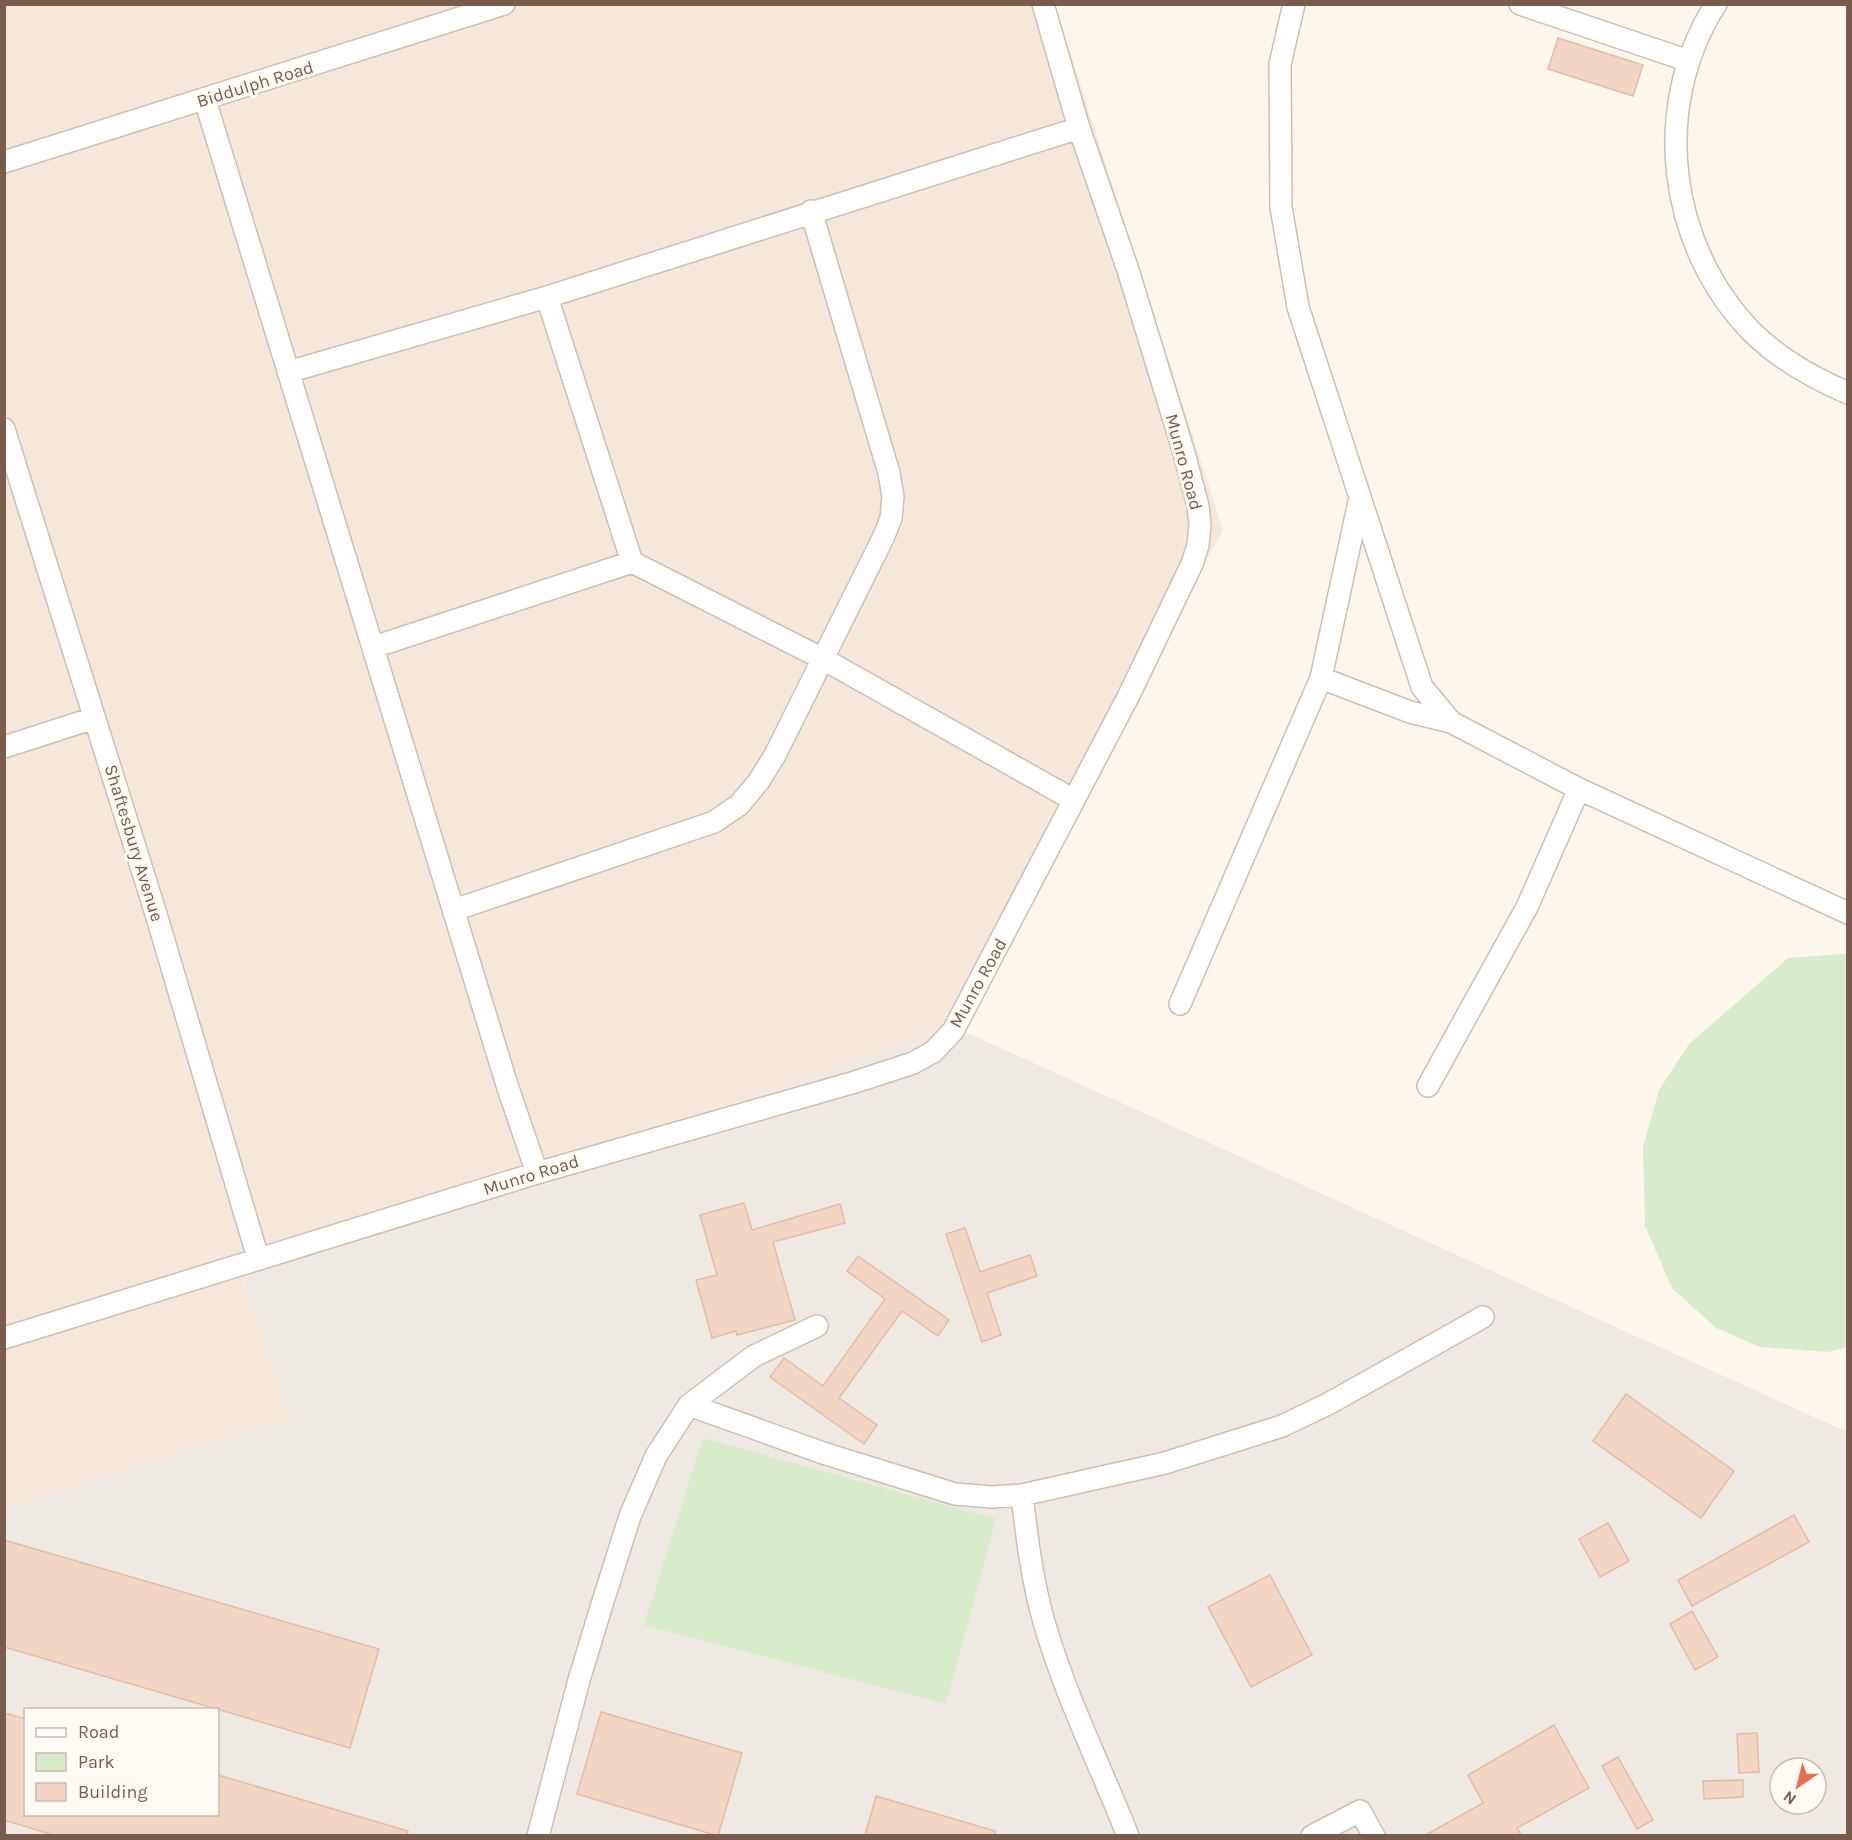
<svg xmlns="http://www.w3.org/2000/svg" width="1852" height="1840" font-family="Karla,sans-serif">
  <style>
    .residential { fill: #f5e8da }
    .industrial { fill: #efe9e4; fill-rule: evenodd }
    .green { fill: #d8ecc9 }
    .building { fill: #f3d5c3; stroke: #e6bba3; stroke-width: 1.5 }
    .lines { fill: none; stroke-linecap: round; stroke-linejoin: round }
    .minor-casing { stroke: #d1beb0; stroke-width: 24 }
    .minor { stroke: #fff; stroke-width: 21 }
    .labels { text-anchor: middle; stroke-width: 6; stroke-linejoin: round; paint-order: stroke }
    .street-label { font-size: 18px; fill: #7a5c4d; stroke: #fffaf3 }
  </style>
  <rect width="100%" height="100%" fill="#fdf6ec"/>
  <path class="residential" d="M5 5H1055L1223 530 952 1026 242 1278 291 1419 5 1508Z"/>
  <path class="industrial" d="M952 1026 1847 1432V1835L5 1836V1508L290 1419 242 1278ZM26 1710H218V1814H26ZM1780 1768H1816V1804H1780Z"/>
  <path class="green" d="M1843 954 1848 955 1847 1347 1828 1352 1760 1347 1716 1328 1672 1288 1645 1226 1643 1147 1659 1090 1689 1044 1788 958Z
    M703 1438 996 1519 946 1704 644 1625Z"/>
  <path class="building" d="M1558 38 1643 65 1633 96 1548 69Z
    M744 1203 752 1230 840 1204 845 1223 773 1242 795 1320 737 1335 736 1331 712 1338 696 1280 717 1275 700 1215Z
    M965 1228 980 1272 1030 1255 1037 1276 987 1293 1001 1335 982 1342 946 1234Z
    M858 1256 949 1320 938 1336 902 1311 839 1398 877 1425 864 1444 770 1377 784 1358 823 1386 885 1299 847 1271Z
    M1626 1394 1734 1471 1701 1518 1593 1441Z
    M1794 1515 1809 1542 1692 1606 1678 1580Z
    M1608 1523 1629 1561 1600 1577 1579 1539Z
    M4 1540 379 1649 350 1748 4 1647Z
    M1270 1575 1312 1655 1251 1687 1208 1607Z
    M1692 1611 1718 1657 1695 1670 1670 1624Z
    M601 1712 742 1753 718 1836 577 1794Z
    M4 1713 26 1719V1815H218V1775L408 1831 407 1836H56L4 1820Z
    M1554 1725 1589 1788 1517 1828 1522 1836H1424L1483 1803 1468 1775Z
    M1757 1733 1759 1772 1739 1773 1737 1734Z
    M1618 1757 1653 1820 1637 1829 1602 1766Z
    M1743 1780V1797L1704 1799 1703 1781Z
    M876 1796 995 1831V1836H865Z"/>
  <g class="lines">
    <defs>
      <path id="minor" d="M1294 4 1280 64 1281 207 1298 307 1422 687 1451 722 1579 789 1848 913
        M1520 4 1689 61
        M1716 4C1650 107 1668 246 1752 332 1779 359 1813 378 1848 393
        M205 100 507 1085 537 1173
        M4 162 504 4
        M288 372 547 297 1079 128
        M4 429 156 914 258 1258
        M632 562 825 660 1072 799
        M374 647 632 562 547 297
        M1321 678 1410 712 1451 722
        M4 747 94 718
        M454 910 714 822 739 805 759 781 775 755 884 536 891 518 893 497 889 473 811 211
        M1180 1004 1321 678 1359 502
        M1428 1086 1527 907 1579 789
        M4 1338 537 1173 855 1082 913 1063 933 1052 953 1031 1129 695 1192 564 1198 545 1200 525 1198 506 1184 453 1128 270 1079 128 1043 4
        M689 1405 823 1453 955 1494 992 1497 1022 1495 1165 1463 1282 1426 1328 1404 1483 1317
        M1022 1495C1027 1538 1032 1580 1044 1622 1065 1695 1100 1765 1128 1836
        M538 1836 579 1680 604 1598 630 1516 656 1456 689 1405 754 1356 817 1326
        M1312 1836 1360 1811 1374 1836"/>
    </defs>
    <use href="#minor" class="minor-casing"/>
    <use href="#minor" class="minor"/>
  </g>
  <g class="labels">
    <g class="street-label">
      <text transform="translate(255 84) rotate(-17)" y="6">Biddulph Road</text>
      <text transform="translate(1184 462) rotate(75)" y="6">Munro Road</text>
      <text transform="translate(134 843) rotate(73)" y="6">Shaftesbury Avenue</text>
      <text transform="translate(978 983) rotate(-61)" y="6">Munro Road</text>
      <text transform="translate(531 1175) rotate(-17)" y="6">Munro Road</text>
    </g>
  </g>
  <rect width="1852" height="1840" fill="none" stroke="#7a5c4d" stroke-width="12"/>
  <rect x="24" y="1708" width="195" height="108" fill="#fffaf3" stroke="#cabbb1" stroke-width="1.5"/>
  <rect x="36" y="1728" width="30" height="9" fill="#ffffff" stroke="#cabbb1" stroke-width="1.5"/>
  <text x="78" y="1738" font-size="18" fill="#7a5c4d">Road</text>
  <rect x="36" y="1753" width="30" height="18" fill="#d8ecc9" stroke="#cabbb1" stroke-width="1.5"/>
  <text x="78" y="1768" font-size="18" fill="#7a5c4d">Park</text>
  <rect x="36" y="1783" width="30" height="18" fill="#f3d5c3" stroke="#cabbb1" stroke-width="1.5"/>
  <text x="78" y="1798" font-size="18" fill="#7a5c4d">Building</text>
  <g transform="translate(1798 1786) rotate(215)"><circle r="28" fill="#fffaf3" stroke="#cabbb1" stroke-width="1.5"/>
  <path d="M0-4.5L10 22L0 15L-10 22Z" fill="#e76f51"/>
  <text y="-9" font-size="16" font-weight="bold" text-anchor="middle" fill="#7a5c4d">N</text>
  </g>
</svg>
